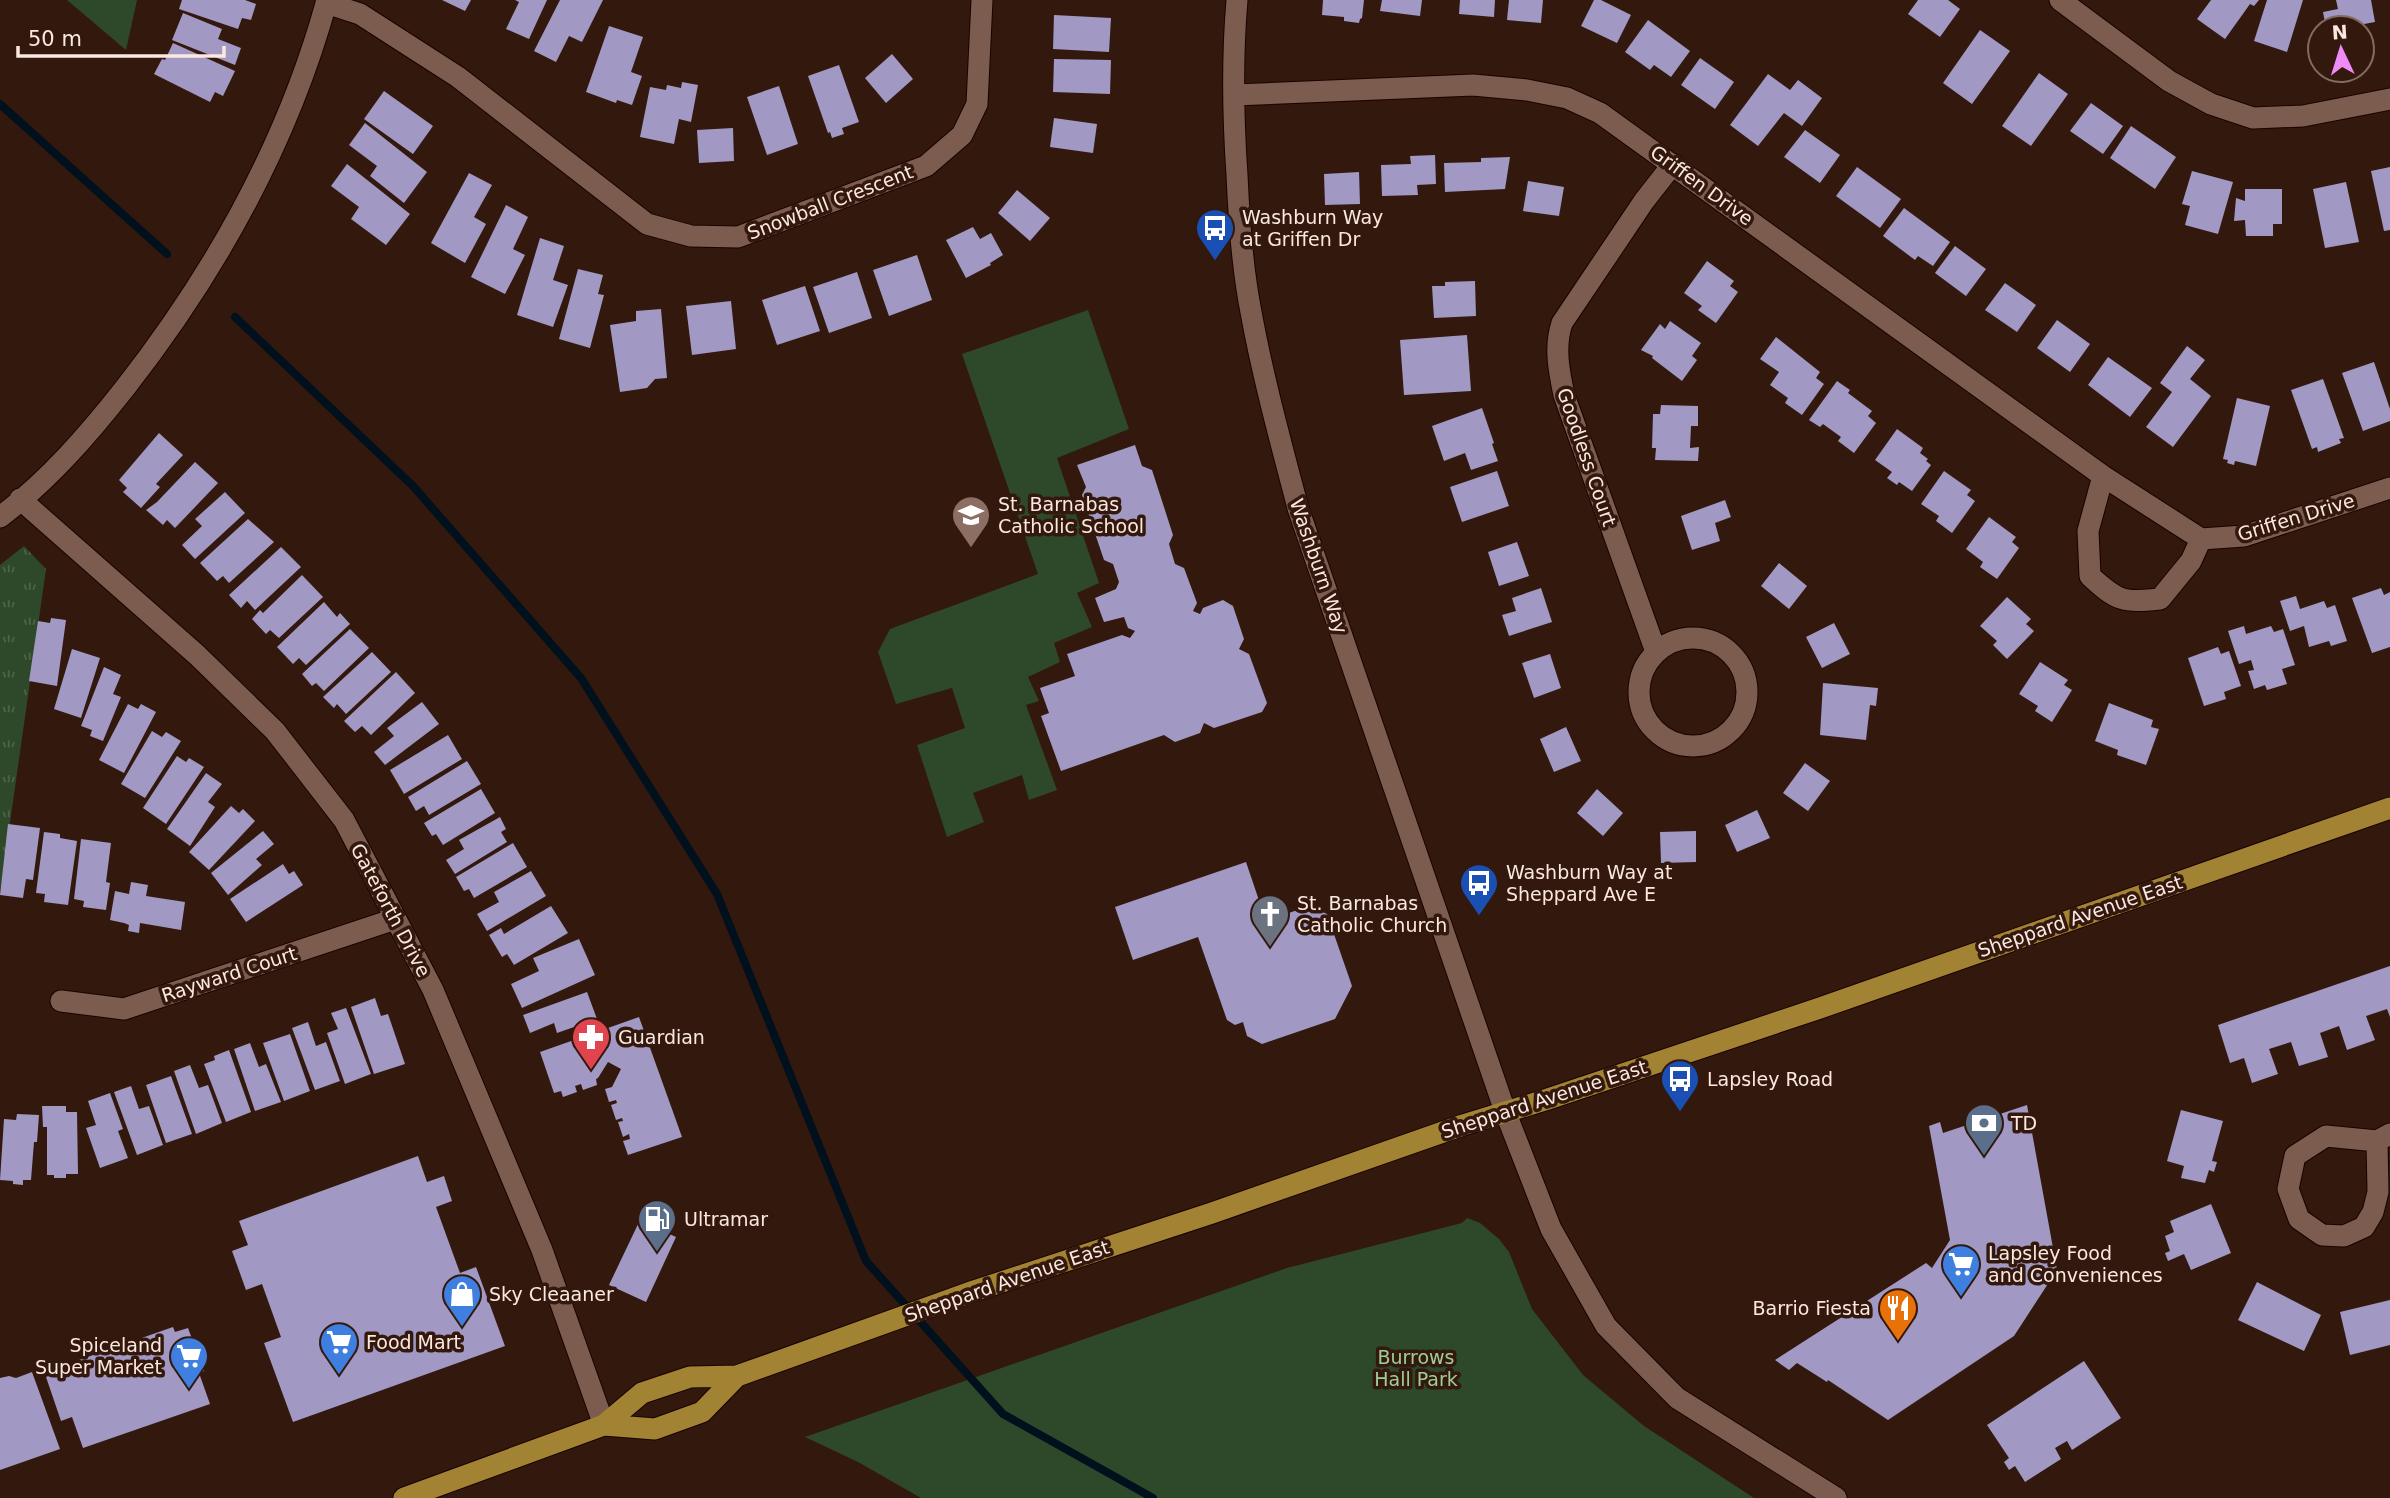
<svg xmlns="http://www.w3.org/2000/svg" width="2390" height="1498" font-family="'DejaVu Sans',sans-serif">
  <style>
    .grass { fill: url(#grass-tufts) }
    .park { fill: #2e4929 }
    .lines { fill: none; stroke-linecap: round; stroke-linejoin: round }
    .stream { stroke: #00111d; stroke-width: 8 }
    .building { fill: #a199c3 }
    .minor-casing { stroke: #190300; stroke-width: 23 }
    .major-casing { stroke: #190300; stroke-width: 23 }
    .minor { stroke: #7c5c4f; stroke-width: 21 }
    .major { stroke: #a28233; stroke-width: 21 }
    .labels { text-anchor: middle; stroke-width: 7; stroke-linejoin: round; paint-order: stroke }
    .street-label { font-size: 19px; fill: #fbe8e0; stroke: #33180d }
    .poi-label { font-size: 19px; fill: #fbe8e0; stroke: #33180d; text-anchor: start }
    .park-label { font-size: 19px; fill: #9ecd96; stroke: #33180d }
  </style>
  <defs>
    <pattern id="grass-tufts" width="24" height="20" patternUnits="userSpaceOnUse" patternTransform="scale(1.75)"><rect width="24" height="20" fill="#2e4929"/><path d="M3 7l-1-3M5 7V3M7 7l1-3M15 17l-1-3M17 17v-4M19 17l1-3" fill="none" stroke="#4d6348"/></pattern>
  </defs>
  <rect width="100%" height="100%" fill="#33180d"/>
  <path class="grass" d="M24 546 46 569 0 893V565Z"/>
  <path class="park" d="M67 0H137L126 50Z
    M1088 310 1129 429 1057 458 1099 583 1077 593 1092 627 1054 643 1060 662 1028 677 1039 701 1026 705 1057 790 1029 800 1022 775 973 793 984 822 947 837 917 745 965 728 952 688 896 704 878 652 890 629 1038 574 962 354Z
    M1467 1218 1480 1223 1499 1239 1509 1252 1532 1309 1583 1375 1644 1426 1754 1498H921L858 1462 805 1437 1287 1268 1462 1223Z"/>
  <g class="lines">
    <path class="stream" d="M0 104 167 254
      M235 317 413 486 581 678 717 894 866 1261 1003 1414 1153 1498"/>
  </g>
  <path class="building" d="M182 0H245L256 4 251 20 242 18 238 29 179 9Z
    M442 0H471L465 11Z
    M515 0H547L529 39 506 29 519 2Z
    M560 0H603L582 42 569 36 556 62 534 51Z
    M1323 0H1364L1362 18 1360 19 1359 23 1344 21V17L1322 15Z
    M1382 0H1422L1420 16 1380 11Z
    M1460 0H1495L1494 17 1459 14Z
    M1509 0H1543L1541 23 1507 20Z
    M1594 0H1601L1631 15 1617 43 1581 26Z
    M1918 0H1948L1960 9 1940 37 1908 14Z
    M2211 0H2259L2254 6 2250 4 2225 39 2197 19Z
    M2267 0H2303L2287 52 2254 41Z
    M2336 0H2371L2375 22 2364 24 2367 38 2362 39V28H2326L2323 12 2338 9Z
    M183 13 222 29 218 39 241 48 235 65 172 40Z
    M1054 15 1111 18 1109 52 1053 49Z
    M1648 20 1690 51 1671 77 1654 65 1650 70 1625 52Z
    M609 26 643 37 631 72 642 76 632 105 617 100 616 103 586 92Z
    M1980 30 2010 51 1972 104 1943 83Z
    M173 43 235 71 223 96 215 92 210 102 154 74 162 59 165 60Z
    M892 54 913 79 886 103 865 78Z
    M1700 58 1734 82 1715 109 1681 85Z
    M1054 59 1111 60 1110 94 1053 92Z
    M839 65 859 122 842 128 844 134 832 138 830 132 828 133 808 76Z
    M2039 73 2068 94 2031 146 2002 126Z
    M1768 74 1790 90 1798 80 1822 98 1802 126 1784 113 1758 146 1730 125Z
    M682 82 698 85 691 122 679 119 674 144 640 137 650 87 666 90 667 85 681 88Z
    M779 86 798 144 767 155 747 97Z
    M384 91 433 126 413 154 364 119Z
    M2091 103 2123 126 2103 154 2070 131Z
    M1054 118 1097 124 1093 153 1050 147Z
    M365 123 427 172 404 203 370 176 377 166 349 145Z
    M2131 126 2176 157 2155 189 2110 158Z
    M733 128 734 161 699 163 697 130Z
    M1805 130 1840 155 1820 183 1784 157Z
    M1435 155 1436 184 1417 185 1418 195 1382 196 1381 165 1411 164 1410 156Z
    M1510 157 1505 189 1445 192 1444 163 1481 162V158Z
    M347 164 410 214 386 245 351 219 359 207 331 186Z
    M1857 167 1901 199 1880 228 1836 196Z
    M2390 167V230L2384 231 2371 171Z
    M2192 171 2233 182 2218 234 2185 225 2190 206 2182 204Z
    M1359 172 1360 204 1325 205 1324 174Z
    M469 173 492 185 474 217 486 224 465 263 431 243Z
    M1528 181 1564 187 1559 216 1523 211Z
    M2346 182 2359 242 2325 248 2313 189Z
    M2245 189H2282V224H2273V236H2246L2245 220 2234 221 2236 198 2245 201Z
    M1017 190 1050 218 1030 241 998 213Z
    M506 205 528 217 513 249 525 255 505 294 471 277Z
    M1904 208 1950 242 1933 266 1918 256 1915 260 1883 236Z
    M973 227 980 239 991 233 1003 255 990 263 991 265 966 278 946 240Z
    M540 238 564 246 553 280 568 285 553 327 517 315Z
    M1955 246 1986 269 1966 296 1935 273Z
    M917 255 932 300 889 316 873 270Z
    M1707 261 1734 281 1730 286 1738 292 1716 323 1698 310 1702 306 1684 293Z
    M578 269 603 275 598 294 604 295 590 348 559 339Z
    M857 272 872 318 829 333 813 287Z
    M1475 281 1476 316 1434 318 1432 286H1445V282Z
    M2005 283 2036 305 2017 332 1985 310Z
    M805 286 820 331 777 345 762 300Z
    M731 301 736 349 692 355 686 306Z
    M661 309 667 378 655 379 647 388 620 392 610 325 636 321V311Z
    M2057 320 2090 344 2070 372 2037 348Z
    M1670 321 1701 343 1692 356 1697 360 1682 381 1652 358 1653 356 1641 350 1660 324 1665 329Z
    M1467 335 1471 391 1404 395 1400 340Z
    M1776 337 1820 372 1816 378 1824 384 1802 415 1785 403 1788 398 1770 385 1779 372 1760 359Z
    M2187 346 2205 360 2190 379 2211 396 2173 447 2146 427 2172 392 2160 383Z
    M2108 357 2152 388 2130 417 2088 385Z
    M2374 362 2390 409V421L2363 431 2342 373Z
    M2323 379 2344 438 2339 439 2341 443 2318 452 2317 447 2312 449 2291 390Z
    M1837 381 1850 390 1848 393 1872 411 1868 416 1876 423 1854 453 1838 441 1841 437 1823 424 1820 427 1809 420Z
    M2237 398 2270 406 2256 466 2235 461 2234 465 2227 463 2228 460 2223 459Z
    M1661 405 1698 406V426H1691L1690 448 1699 447 1698 461 1655 460 1656 448H1652L1653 414H1660Z
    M1482 408 1494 443 1492 444 1498 461 1471 470 1465 453 1444 461 1432 426Z
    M1897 429 1923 448 1920 453 1928 459 1926 461 1931 465 1912 491 1899 482 1897 485 1887 478 1892 472 1875 460Z
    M159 433 183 455 156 484 160 487 141 508 123 492 127 488 119 480Z
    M1135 445 1142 466 1152 470 1173 535 1169 544 1175 564 1184 568 1197 603 1193 611 1200 614 1203 608 1223 600 1233 606 1244 639 1239 649 1249 654 1267 703 1262 712 1214 728 1204 723 1200 733 1175 742 1164 735 1061 771 1041 716 1049 713 1040 688 1075 676 1067 654 1122 635 1130 638 1135 631 1128 628 1124 617 1104 622 1095 598 1116 589 1119 582 1113 564 1104 560 1082 495 1086 487 1077 465Z
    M195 462 218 483 175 528 167 520 163 525 146 510 157 502Z
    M1497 471 1509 506 1462 522 1450 487Z
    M1944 471 1971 490 1967 495 1975 501 1952 533 1936 521 1939 516 1921 504Z
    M225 492 245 513 195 559 182 545 202 526 195 519Z
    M1725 500 1731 517 1715 523 1720 541 1692 550 1681 516Z
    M1989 517 2016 537 2012 542 2019 548 1997 579 1980 567 1983 562 1966 549Z
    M248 519 274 542 229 583 223 576 217 581 200 563Z
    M1517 542 1529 576 1499 586 1488 552Z
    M281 547 301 567 255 610 247 601 241 608 229 595Z
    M1779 563 1807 586 1789 609 1761 586Z
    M302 575 323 597 279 638 270 630 266 634 252 619 260 610 263 613Z
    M1541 588 1552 622 1509 636 1502 615 1516 611 1512 598Z
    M2381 588 2384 595 2390 592V647L2372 653 2352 598Z
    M2296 596 2300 609 2324 601 2327 608 2335 605 2347 641 2331 646 2329 641 2309 647 2304 626 2290 631 2280 601Z
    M2007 597 2031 619 2026 624 2034 631 2007 659 1993 645 1997 641 1980 626Z
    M324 602 337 617 340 613 350 624 306 665 299 658 293 664 277 647Z
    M51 618 66 620 57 686 29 681 38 621 50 623Z
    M1834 623 1850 654 1822 668 1806 637Z
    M2244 626 2246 634 2271 626 2274 632 2283 629 2295 665 2282 669 2287 684 2267 690 2265 685 2254 689 2248 671 2254 670 2251 660 2239 664 2228 631Z
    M350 629 369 648 324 691 316 683 312 686 302 674Z
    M2218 647 2221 654 2229 651 2241 686 2224 692 2226 699 2204 706 2188 658Z
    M72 649 100 658 81 718 54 709Z
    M372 652 391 672 346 714 337 704 334 708 323 697Z
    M1550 654 1561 688 1534 698 1522 663Z
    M2040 662 2068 680 2064 685 2072 690 2052 722 2035 711 2038 706 2019 694Z
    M104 667 121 675 113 694 121 697 103 741 90 736 92 730 81 726Z
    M396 672 415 693 371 735 362 726 355 732 344 721Z
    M1823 683 1878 688 1876 706 1870 705 1866 740 1820 735Z
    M422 702 439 724 385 765 374 752 394 736 387 728Z
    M2109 703 2153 720 2151 727 2159 729 2146 765 2117 755 2118 750 2095 741Z
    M128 704 138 709 141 704 156 712 124 773 99 760Z
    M1566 727 1581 761 1554 772 1540 739Z
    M152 731 162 737 166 732 181 741 145 798 121 784Z
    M448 735 462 759 404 794 390 770Z
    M177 756 186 762 189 758 204 767 166 824 143 808Z
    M467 761 481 784 429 815 424 806 416 811 408 797Z
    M1805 763 1830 781 1808 811 1783 793Z
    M206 773 222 784 208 802 215 807 190 846 167 829Z
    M481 789 495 813 443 845 436 834 432 836 424 823Z
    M1597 789 1623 813 1603 836 1577 813Z
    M231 806 239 813 243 809 255 821 209 870 189 852Z
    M1757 810 1770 838 1737 852 1725 825Z
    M500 817 506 829 501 832 507 842 455 874 446 860 464 849 459 840Z
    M8 824 40 828 33 880 26 879 23 898 0 895Z
    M263 831 274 844 256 859 262 865 228 895 211 873Z
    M1696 831V862L1661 863 1660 832Z
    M44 832 60 834V838L77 841 68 905 44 902 45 894 36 893Z
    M81 839 111 843 106 882 110 883 106 910 83 907 84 901 74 899Z
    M513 843 527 867 474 898 469 889 464 891 456 877Z
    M1246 862 1266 921 1309 906 1327 914 1352 986 1335 1019 1262 1044 1247 1036 1243 1022 1235 1025 1227 1020 1198 937 1133 960 1115 907Z
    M283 864 289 874 294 871 303 885 246 922 230 899Z
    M531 871 546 896 487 931 477 914 499 902 494 892Z
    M131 882 148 885 146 896 185 902 181 930 140 923 139 933 128 931 129 925 124 923 110 920 115 891 129 894Z
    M551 906 568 933 514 965 507 954 502 957 489 935 501 928 504 934Z
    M579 939 595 975 522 1008 511 984 539 971 533 958Z
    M2390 966V1017L2387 1009 2366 1016 2375 1040 2347 1050 2339 1026 2320 1033 2328 1057 2299 1066 2291 1042 2269 1049 2278 1074 2252 1083 2244 1058 2230 1063 2218 1025Z
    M587 992 597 1019 557 1033 554 1023 530 1033 523 1015Z
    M375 998 381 1016 388 1014 405 1064 374 1074 351 1007Z
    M346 1008 371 1074 345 1084 327 1033 338 1029 331 1013Z
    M639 1017 682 1137 628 1155 623 1141 630 1139 629 1134 623 1137 618 1122 623 1121 622 1118 616 1120 611 1105 617 1103 616 1100 609 1102 605 1089 612 1087 621 1069 608 1062 598 1078 596 1079 597 1085 583 1090 581 1084 575 1086 577 1092 563 1097 561 1091 554 1093 540 1052Z
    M308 1022 316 1046 326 1042 340 1081 315 1090 292 1028Z
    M290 1034 310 1091 284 1101 263 1043Z
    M250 1043 259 1067 266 1064 281 1102 255 1111 234 1049Z
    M229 1050 251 1112 226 1122 204 1064 215 1060 214 1056Z
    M190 1065 199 1088 208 1085 222 1123 196 1134 174 1071Z
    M171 1076 192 1134 166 1143 146 1085Z
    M131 1086 139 1109 149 1106 163 1145 137 1155 114 1092Z
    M110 1093 123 1129 118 1131 128 1158 100 1168 86 1128 96 1125 88 1101Z
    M2027 1105 2057 1270 2014 1336 1888 1420 1828 1380 1827 1382 1797 1363 1789 1370 1775 1360 1926 1263 1932 1268 1950 1240 1929 1126 1940 1122 1943 1133Z
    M42 1106H66V1112H77L78 1174H66V1178H54V1175H47V1127H43Z
    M2181 1110 2223 1121 2212 1161 2217 1162 2214 1172 2209 1170 2205 1183 2181 1178 2184 1166 2167 1161Z
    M17 1114 39 1115 37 1142H34L31 1180H23V1185L13 1184V1181L0 1180 4 1119 16 1120Z
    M418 1156 427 1182 444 1176 452 1201 436 1207 460 1273 476 1267 505 1346 293 1422 264 1343 281 1337 262 1284 246 1290 232 1251 248 1245 239 1221Z
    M2211 1204 2231 1253 2191 1270 2184 1254 2168 1261 2165 1253 2170 1251 2165 1236 2174 1232 2170 1221Z
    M640 1220 676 1237 646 1302 609 1285Z
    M2257 1282 2321 1315 2304 1351 2238 1320Z
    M2390 1300V1345L2350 1355 2340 1312Z
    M173 1327 175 1332 188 1328 204 1371 199 1373 210 1404 83 1448 72 1417 61 1421 46 1377 60 1371 59 1367Z
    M2084 1361 2121 1418 2072 1450 2067 1441 2055 1448 2061 1459 2025 1482 2015 1466 2009 1470 2004 1462 2009 1458 1987 1425Z
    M32 1372 60 1449 0 1470V1378L9 1376 16 1378Z"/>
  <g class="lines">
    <defs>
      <path id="minor" d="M1237 0C1232 58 1233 117 1237 175 1239 221 1242 267 1251 312 1263 378 1281 443 1298 508L1505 1111 1551 1229 1606 1326 1677 1398 1836 1498
        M2060 0 2169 81 2211 104 2253 118 2303 116 2390 99
        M326 3 360 14 458 77 647 224 691 236 738 237 926 166 962 135 977 104 982 0
        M1234 95 1473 85 1527 90 1567 98 1600 113 2103 476 2201 539 2244 536 2390 488
        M2103 476 2088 531 2090 576C2117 601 2123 603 2160 599L2191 561 2201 539
        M20 499 197 655 275 731 344 820 433 990 542 1250 604 1425
        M0 517C48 481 88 435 125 388 215 273 288 142 327 0
        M1639 692a54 54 0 1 1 108 0a54 54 0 1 1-108 0Z
        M1656 652 1564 395C1559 371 1554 347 1562 323L1644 201 1673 164
        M61 1001 124 1009 395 919
        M2377 1141 2378 1192 2373 1212 2364 1227 2344 1236 2322 1235 2299 1219 2288 1189 2295 1156 2326 1136 2377 1141 2390 1134"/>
      <path id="major" d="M604 1425 655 1429 702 1412 737 1376
        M404 1498 604 1425 642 1393 690 1377 737 1376 974 1291 1212 1213 1463 1125 1545 1100 1820 1008 2390 808"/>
    </defs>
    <use href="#minor" class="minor-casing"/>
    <use href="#major" class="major-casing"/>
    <use href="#minor" class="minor"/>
    <use href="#major" class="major"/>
  </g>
  <defs>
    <symbol id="bus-pin" viewBox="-11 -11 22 30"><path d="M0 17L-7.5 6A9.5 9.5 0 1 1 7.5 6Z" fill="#1a4fb4" stroke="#33180d"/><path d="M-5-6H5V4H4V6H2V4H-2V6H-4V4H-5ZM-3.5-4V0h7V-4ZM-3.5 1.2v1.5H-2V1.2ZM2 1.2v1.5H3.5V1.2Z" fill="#fff"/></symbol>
    <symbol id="school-pin" viewBox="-11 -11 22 30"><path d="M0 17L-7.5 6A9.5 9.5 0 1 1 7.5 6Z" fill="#8d6e63" stroke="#33180d"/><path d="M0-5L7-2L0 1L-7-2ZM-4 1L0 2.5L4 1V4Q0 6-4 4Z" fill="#fff"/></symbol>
    <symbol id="church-pin" viewBox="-11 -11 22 30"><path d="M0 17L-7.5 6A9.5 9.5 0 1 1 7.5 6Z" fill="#6b7280" stroke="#33180d"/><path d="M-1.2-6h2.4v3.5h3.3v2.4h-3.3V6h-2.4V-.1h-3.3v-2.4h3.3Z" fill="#fff"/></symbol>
    <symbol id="pharmacy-pin" viewBox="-11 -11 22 30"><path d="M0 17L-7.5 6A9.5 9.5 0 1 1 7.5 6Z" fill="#e0444e" stroke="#33180d"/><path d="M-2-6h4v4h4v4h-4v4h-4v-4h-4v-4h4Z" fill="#fff"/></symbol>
    <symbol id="bank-pin" viewBox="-11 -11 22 30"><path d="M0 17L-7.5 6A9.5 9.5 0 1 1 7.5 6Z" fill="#5c6f8a" stroke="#33180d"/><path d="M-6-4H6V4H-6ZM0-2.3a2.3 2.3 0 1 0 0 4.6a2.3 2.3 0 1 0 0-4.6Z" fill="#fff"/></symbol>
    <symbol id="fuel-pin" viewBox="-11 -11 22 30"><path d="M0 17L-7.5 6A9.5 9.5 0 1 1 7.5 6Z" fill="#5c6f8a" stroke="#33180d"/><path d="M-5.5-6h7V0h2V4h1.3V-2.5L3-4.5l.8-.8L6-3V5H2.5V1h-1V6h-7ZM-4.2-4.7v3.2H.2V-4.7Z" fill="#fff"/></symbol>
    <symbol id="supermarket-pin" viewBox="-11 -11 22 30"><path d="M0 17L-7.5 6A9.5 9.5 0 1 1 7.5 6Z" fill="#3f7fe0" stroke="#33180d"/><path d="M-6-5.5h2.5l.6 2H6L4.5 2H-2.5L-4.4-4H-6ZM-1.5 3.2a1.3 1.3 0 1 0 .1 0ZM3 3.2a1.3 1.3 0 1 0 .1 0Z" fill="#fff"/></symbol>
    <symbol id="shop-pin" viewBox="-11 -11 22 30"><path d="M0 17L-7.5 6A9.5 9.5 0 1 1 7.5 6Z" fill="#3f7fe0" stroke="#33180d"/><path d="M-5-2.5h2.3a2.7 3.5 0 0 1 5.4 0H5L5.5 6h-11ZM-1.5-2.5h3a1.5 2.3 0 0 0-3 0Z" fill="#fff"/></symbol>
    <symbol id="restaurant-pin" viewBox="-11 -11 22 30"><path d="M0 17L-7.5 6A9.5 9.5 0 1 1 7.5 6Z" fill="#e8710a" stroke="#33180d"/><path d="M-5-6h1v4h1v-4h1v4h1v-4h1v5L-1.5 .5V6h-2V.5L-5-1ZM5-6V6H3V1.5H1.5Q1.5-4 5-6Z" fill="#fff"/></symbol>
  </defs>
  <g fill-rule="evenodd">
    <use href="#bus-pin" x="1193" y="206" width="44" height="60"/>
    <use href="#school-pin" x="949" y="493" width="44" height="60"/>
    <use href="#bus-pin" x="1457" y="861" width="44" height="60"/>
    <use href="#church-pin" x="1248" y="892" width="44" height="60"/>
    <use href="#pharmacy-pin" x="569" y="1015" width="44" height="60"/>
    <use href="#bus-pin" x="1658" y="1057" width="44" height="60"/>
    <use href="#bank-pin" x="1962" y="1101" width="44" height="60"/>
    <use href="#fuel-pin" x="635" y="1197" width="44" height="60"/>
    <use href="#supermarket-pin" x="1939" y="1242" width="44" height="60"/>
    <use href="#shop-pin" x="440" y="1272" width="44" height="60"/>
    <use href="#restaurant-pin" x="1876" y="1286" width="44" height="60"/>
    <use href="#supermarket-pin" x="317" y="1320" width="44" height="60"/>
    <use href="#supermarket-pin" x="167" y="1334" width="44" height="60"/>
  </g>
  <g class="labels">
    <g class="street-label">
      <text transform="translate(1702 185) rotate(36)" y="7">Griffen Drive</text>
      <text transform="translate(830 202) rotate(-21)" y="7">Snowball Crescent</text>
      <text transform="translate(1587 457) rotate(71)" y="7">Goodless Court</text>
      <text transform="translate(2296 517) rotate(-17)" y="7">Griffen Drive</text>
      <text transform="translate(1319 566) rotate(71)" y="7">Washburn Way</text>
      <text transform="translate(391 910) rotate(62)" y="7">Gateforth Drive</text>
      <text transform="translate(2080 916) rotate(-19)" y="7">Sheppard Avenue East</text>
      <text transform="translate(229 974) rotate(-18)" y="7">Rayward Court</text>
      <text transform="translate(1544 1099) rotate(-18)" y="7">Sheppard Avenue East</text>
      <text transform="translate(1007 1281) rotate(-19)" y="7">Sheppard Avenue East</text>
    </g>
    <g class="poi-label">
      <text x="1242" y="224">Washburn Way<tspan x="1242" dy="22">at Griffen Dr</tspan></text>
      <text x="998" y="511">St. Barnabas<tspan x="998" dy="22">Catholic School</tspan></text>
      <text x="1506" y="879">Washburn Way at<tspan x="1506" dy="22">Sheppard Ave E</tspan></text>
      <text x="1297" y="910">St. Barnabas<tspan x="1297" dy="22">Catholic Church</tspan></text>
      <text x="618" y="1044">Guardian</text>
      <text x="1707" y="1086">Lapsley Road</text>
      <text x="2011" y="1130">TD</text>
      <text x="684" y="1226">Ultramar</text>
      <text x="1988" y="1260">Lapsley Food<tspan x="1988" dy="22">and Conveniences</tspan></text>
      <text x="489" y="1301">Sky Cleaaner</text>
      <text x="1871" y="1315" text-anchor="end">Barrio Fiesta</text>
      <text x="366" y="1349">Food Mart</text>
      <text x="162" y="1352" text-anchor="end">Spiceland<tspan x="162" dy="22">Super Market</tspan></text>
    </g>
    <g class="park-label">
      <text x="1416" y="1364">Burrows<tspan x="1416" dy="22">Hall Park</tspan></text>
    </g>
  </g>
  <g transform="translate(2341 49) rotate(356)"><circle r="33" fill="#33180d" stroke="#836b61" stroke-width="2"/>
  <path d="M0-5L12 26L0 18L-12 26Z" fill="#ee8bf8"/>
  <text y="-10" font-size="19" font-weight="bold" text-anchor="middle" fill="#fbe8e0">N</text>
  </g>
  <path d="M18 46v10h206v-10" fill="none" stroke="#fbe8e0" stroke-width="3.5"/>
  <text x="28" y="46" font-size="21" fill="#fbe8e0" stroke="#33180d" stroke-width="5" paint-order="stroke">50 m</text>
</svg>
